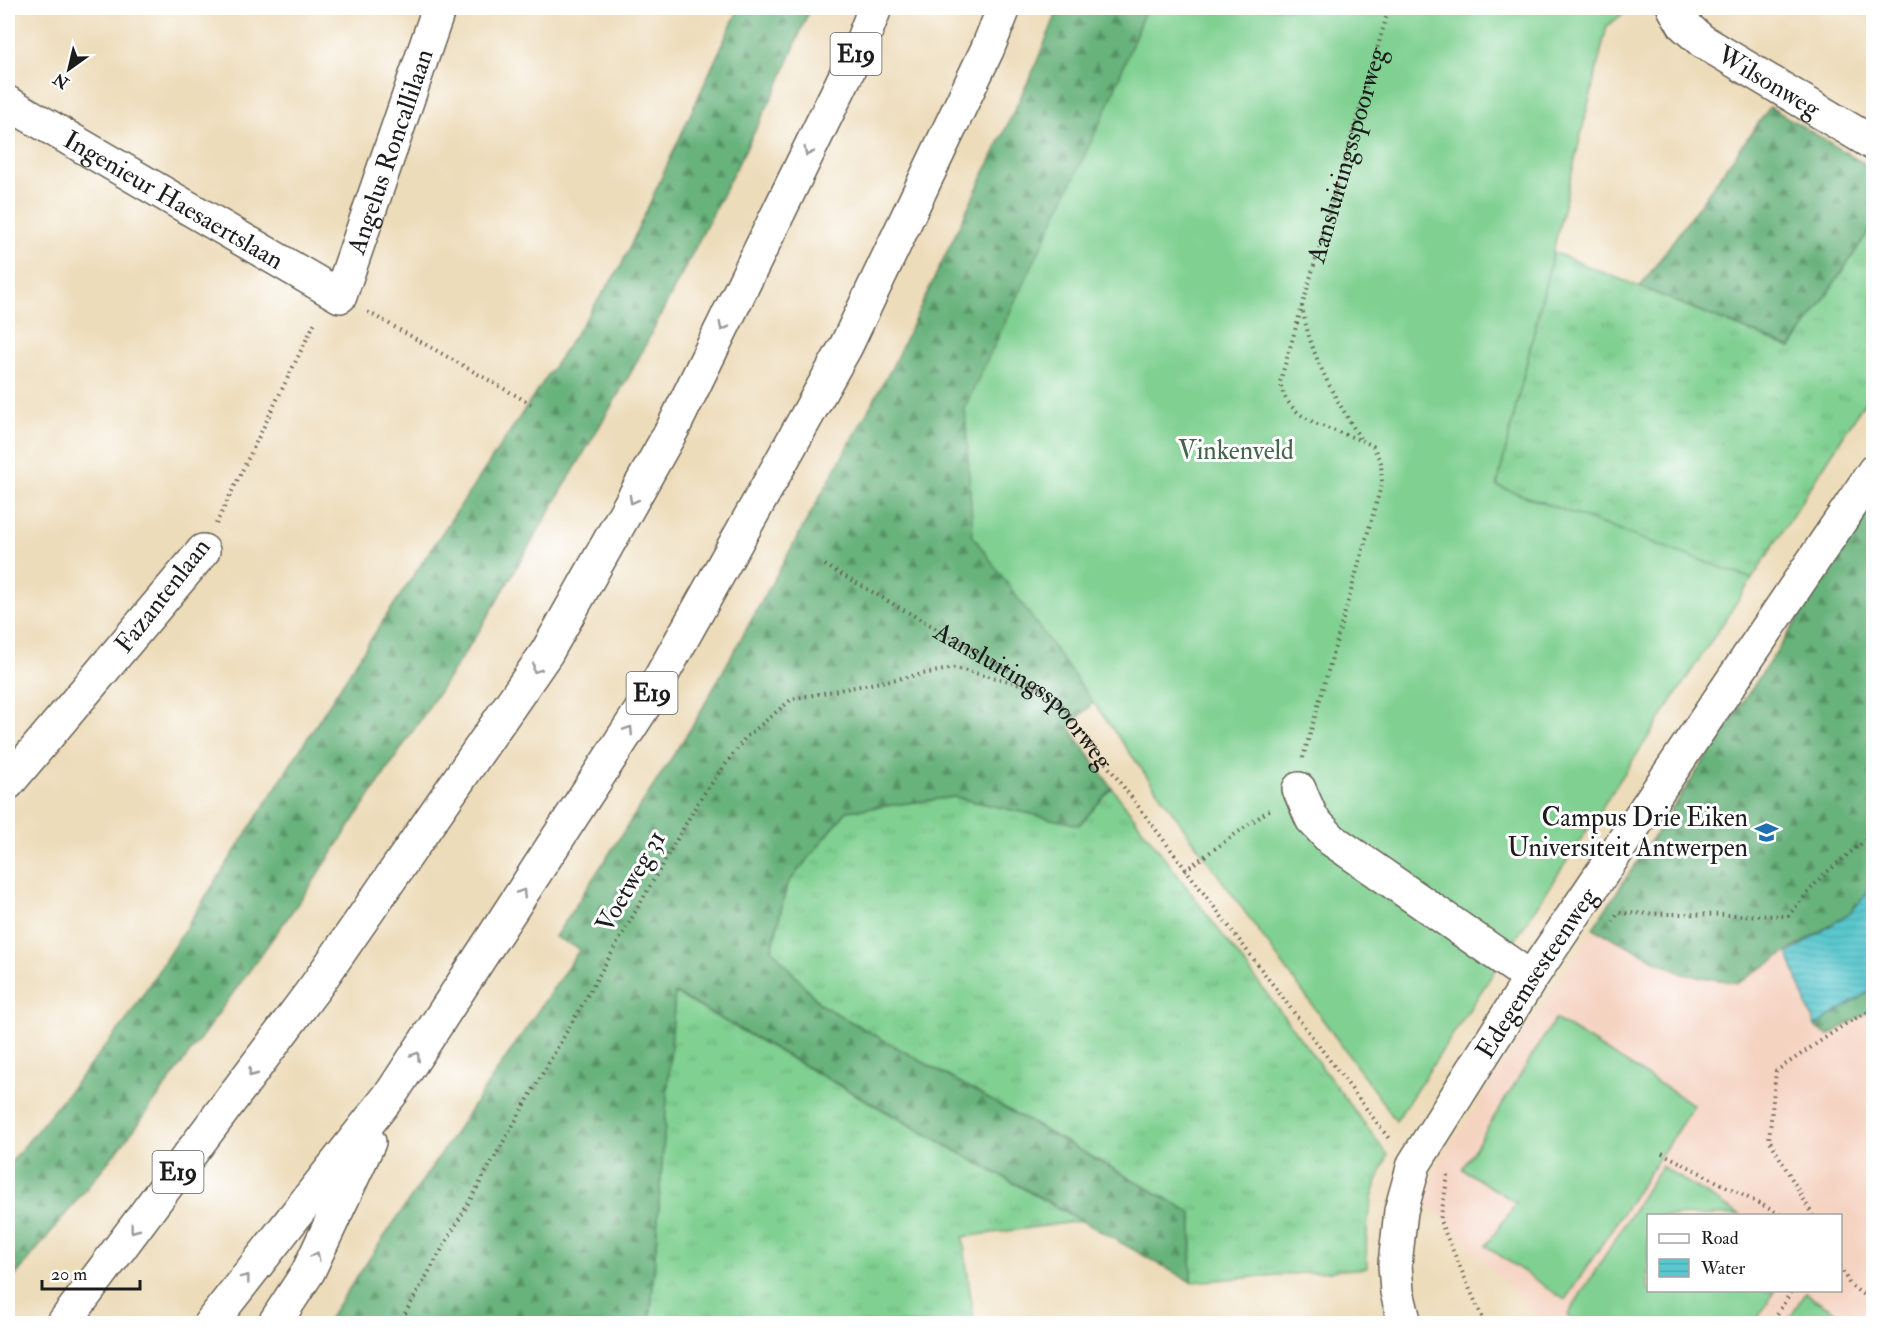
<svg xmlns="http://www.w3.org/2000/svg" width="1881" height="1331" font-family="'IM FELL Double Pica',serif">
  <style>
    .built { fill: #f5d3c1; fill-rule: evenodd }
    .grass { fill: url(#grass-tufts); stroke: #4e7656; stroke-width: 1.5 }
    .forest { fill: url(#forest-firs); stroke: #42674c; stroke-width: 1.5 }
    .garden { fill: #7fd091; stroke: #4e7656; stroke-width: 1.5 }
    .water { fill: url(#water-rules); stroke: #3b7275; stroke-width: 1.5 }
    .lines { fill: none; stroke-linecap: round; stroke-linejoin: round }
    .minor-casing { stroke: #655f53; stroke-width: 36 }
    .highway-casing { stroke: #655f53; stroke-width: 36 }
    .path { stroke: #655f53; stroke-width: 4; stroke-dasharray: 1.5 4.5; stroke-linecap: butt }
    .minor { stroke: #fff; stroke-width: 33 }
    .highway { stroke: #fff; stroke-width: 33 }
    .oneway { stroke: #999 }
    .labels { text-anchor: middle; stroke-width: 6; stroke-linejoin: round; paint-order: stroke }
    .shield { fill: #fff; stroke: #606060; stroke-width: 1.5 }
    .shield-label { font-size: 24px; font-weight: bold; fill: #1c1c1c }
    .street-label { font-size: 26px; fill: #1c1c1c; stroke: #fff }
    .park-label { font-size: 26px; fill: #44644b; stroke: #fff }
    .poi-label { font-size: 26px; fill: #1c1c1c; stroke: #fff; text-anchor: end }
  </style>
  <defs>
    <pattern id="grass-tufts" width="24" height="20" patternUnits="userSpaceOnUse" patternTransform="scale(1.5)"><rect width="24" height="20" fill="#7fd091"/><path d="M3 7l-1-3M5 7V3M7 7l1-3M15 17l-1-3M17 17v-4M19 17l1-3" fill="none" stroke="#6db27c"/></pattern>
    <pattern id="forest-firs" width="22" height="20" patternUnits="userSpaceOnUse" patternTransform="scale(1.5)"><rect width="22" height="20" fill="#67b27b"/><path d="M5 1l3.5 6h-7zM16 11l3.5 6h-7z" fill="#549064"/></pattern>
    <pattern id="water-rules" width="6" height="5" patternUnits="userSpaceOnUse" patternTransform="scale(1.5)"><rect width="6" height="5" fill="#5ac8ce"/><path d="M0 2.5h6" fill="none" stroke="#4eabb0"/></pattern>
  </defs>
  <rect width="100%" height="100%" fill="#fff"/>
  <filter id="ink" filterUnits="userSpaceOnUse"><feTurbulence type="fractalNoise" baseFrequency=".0167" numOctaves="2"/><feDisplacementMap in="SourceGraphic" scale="12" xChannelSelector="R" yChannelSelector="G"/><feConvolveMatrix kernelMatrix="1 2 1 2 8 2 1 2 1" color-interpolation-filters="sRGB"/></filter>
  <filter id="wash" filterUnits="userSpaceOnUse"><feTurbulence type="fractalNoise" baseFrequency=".008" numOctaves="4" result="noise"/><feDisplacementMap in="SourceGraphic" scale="24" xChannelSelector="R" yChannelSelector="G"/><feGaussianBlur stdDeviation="1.35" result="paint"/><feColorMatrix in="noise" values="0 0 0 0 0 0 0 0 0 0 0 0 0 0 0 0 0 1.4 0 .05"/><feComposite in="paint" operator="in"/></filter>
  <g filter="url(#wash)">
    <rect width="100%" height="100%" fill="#eddcba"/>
    <path class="built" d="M1873 506V1323H1544L1424 1200 1433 1177 1442 1158ZM1648 1216H1840V1290H1648Z"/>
    <path class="grass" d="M1873 225V389L1752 579 1497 486 1553 252 1791 348Z
      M1112 788 1388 1155C1370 1193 1364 1227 1367 1268L1191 1282 1192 1213 821 1005 772 950 787 884 847 811 954 797 1079 825Z
      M674 993 1081 1221 963 1237 974 1323 650 1324Z"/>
    <path class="forest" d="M739 8H810L780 82 632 371 481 628 311 885 137 1126 8 1285V1166L126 1021 371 639 621 266Z
      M1059 8H1146L1109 104 973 536 1095 701 1069 727 1112 788 1079 825 954 797 847 811 787 884 772 949 821 1005 1192 1213 1191 1282 675 993 650 1323 325 1324 580 949 555 937 693 725 891 369 1033 71Z
      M1770 107 1873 169V225L1791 348 1640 287Z
      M1873 506V887L1851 912 1738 983 1683 974 1593 928Z
      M1873 989V1009L1828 1036 1815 1026Z"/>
    <path class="garden" d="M1146 8H1631L1607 26 1497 486 1752 579 1396 1121 973 536 965 407 1109 104Z
      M1555 1019 1694 1105 1565 1300 1486 1246 1516 1203 1462 1169Z
      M1661 1166 1740 1215 1648 1216V1290L1775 1291 1755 1323 1580 1324 1567 1316Z
      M1805 1293 1854 1323H1786Z"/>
    <path class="water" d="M1873 887V989L1815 1026 1788 954 1851 912Z"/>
  </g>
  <g filter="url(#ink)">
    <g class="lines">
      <defs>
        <g id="minor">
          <path id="s3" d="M1674 8 1684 25 1702 41 1874 144"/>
          <path id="s4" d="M8 103 340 296 439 8"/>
          <path d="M8 783 203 551"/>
          <path d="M1299 789 1312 819 1332 840 1531 978"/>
          <path id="s5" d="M1405 1324 1397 1292 1395 1264 1401 1211 1414 1164 1531 978 1874 471"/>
        </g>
        <path id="highway" d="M63 1324 316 986 547 652 673 428 861 44 875 8
          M210 1324 393 1091 649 698 846 346 987 50 1004 8
          M274 1324 308 1272 369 1142"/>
      </defs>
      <use href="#minor" class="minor-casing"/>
      <use href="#highway" class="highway-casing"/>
      <g class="path">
        <path d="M1302 306C1310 356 1334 396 1360 438"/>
        <path d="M368 312 531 404"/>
        <path d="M216 524 316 320"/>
        <path id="s1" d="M825 565 1042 689 1061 704 1390 1140"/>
        <path id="s2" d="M1303 758 1382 483 1381 463 1373 446C1339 428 1288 426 1280 382L1389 8"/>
        <path d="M1185 870 1272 808"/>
        <path d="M1613 922 1618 913 1788 916 1821 877 1874 833"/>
        <path d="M1662 1153 1783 1216"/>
        <path d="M1448 1175 1440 1221 1485 1324"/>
        <path d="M1813 1216 1769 1139 1776 1071 1847 1023 1874 1009"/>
        <path d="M1840 1266 1850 1285 1874 1303"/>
        <path d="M399 1324 700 799 745 738 792 699 954 668 1042 689"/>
        <path d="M1771 1324 1792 1290"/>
      </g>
      <use href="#minor" class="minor"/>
      <use href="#highway" class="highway"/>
    </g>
    <defs><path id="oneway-chevron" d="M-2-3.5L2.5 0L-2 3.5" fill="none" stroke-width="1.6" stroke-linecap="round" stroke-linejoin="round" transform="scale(1.5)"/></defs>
    <g class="oneway">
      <use href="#oneway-chevron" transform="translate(808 152) rotate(116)"/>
      <use href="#oneway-chevron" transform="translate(723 327) rotate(116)"/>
      <use href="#oneway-chevron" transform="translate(633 500) rotate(119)"/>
      <use href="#oneway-chevron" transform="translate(536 669) rotate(125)"/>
      <use href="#oneway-chevron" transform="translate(629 730) rotate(-57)"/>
      <use href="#oneway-chevron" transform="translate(522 893) rotate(-57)"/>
      <use href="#oneway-chevron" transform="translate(416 1056) rotate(-57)"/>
      <use href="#oneway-chevron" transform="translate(252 1073) rotate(127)"/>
      <use href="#oneway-chevron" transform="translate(134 1229) rotate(127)"/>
      <use href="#oneway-chevron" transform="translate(316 1256) rotate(-65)"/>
      <use href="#oneway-chevron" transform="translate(246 1278) rotate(-52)"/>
    </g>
  </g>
  <defs>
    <symbol id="university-bare" viewBox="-9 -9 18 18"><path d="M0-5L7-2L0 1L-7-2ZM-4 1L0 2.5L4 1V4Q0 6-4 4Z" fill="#1f6fb2" stroke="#fff" stroke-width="2.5" paint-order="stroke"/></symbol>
  </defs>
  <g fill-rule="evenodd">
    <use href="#university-bare" x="1750" y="816" width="33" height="33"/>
  </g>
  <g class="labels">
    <g class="shield">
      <rect x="830.5" y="33" width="51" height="42" rx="4.5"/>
      <rect x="626.5" y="672" width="51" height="42" rx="4.5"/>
      <rect x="152.5" y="1151" width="51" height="42" rx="4.5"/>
    </g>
    <g class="shield-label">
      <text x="856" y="62">E19</text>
      <text x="652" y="701">E19</text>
      <text x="178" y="1180">E19</text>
    </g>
    <g class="street-label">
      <text dy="9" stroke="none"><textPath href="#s3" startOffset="122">Wilsonweg</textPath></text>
      <text dy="9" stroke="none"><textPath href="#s4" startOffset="537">Angelus Roncallilaan</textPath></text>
      <text dy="9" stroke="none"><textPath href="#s2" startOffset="680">Aansluitingsspoorweg</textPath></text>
      <text dy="9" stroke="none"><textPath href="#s4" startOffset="192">Ingenieur Haesaertslaan</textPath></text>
      <text transform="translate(162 595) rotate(-52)" y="9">Fazantenlaan</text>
      <text dy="9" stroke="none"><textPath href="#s1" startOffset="240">Aansluitingsspoorweg</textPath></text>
      <text transform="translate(630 881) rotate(-60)" y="9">Voetweg 31</text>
      <text dy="9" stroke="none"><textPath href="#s5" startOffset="390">Edegemsesteenweg</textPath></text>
    </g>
    <g class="park-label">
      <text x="1236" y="459">Vinkenveld</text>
    </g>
    <g class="poi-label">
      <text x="1748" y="826">Campus Drie Eiken<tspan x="1748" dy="30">Universiteit Antwerpen</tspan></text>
    </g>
  </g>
  <rect width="1881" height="1331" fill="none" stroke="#fff" stroke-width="30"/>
  <rect x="1647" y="1214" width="195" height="78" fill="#ffffff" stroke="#a4a4a4" stroke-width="1.5"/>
  <rect x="1659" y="1234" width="30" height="9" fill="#ffffff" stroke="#a4a4a4" stroke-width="1.5"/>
  <text x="1701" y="1244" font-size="18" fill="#1c1c1c">Road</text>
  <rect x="1659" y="1259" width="30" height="18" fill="url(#water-rules)" stroke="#a4a4a4" stroke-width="1.5"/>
  <text x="1701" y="1274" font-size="18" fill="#1c1c1c">Water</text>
  <g transform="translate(69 69) rotate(214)" stroke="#ffffff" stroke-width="4.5" paint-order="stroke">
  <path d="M0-4.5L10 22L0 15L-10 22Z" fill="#1c1c1c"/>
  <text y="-9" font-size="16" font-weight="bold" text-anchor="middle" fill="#1c1c1c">N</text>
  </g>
  <path d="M42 1280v9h98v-9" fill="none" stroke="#1c1c1c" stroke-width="3"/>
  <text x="51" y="1280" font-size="18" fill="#1c1c1c" stroke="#ffffff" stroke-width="4.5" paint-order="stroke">20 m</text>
</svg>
